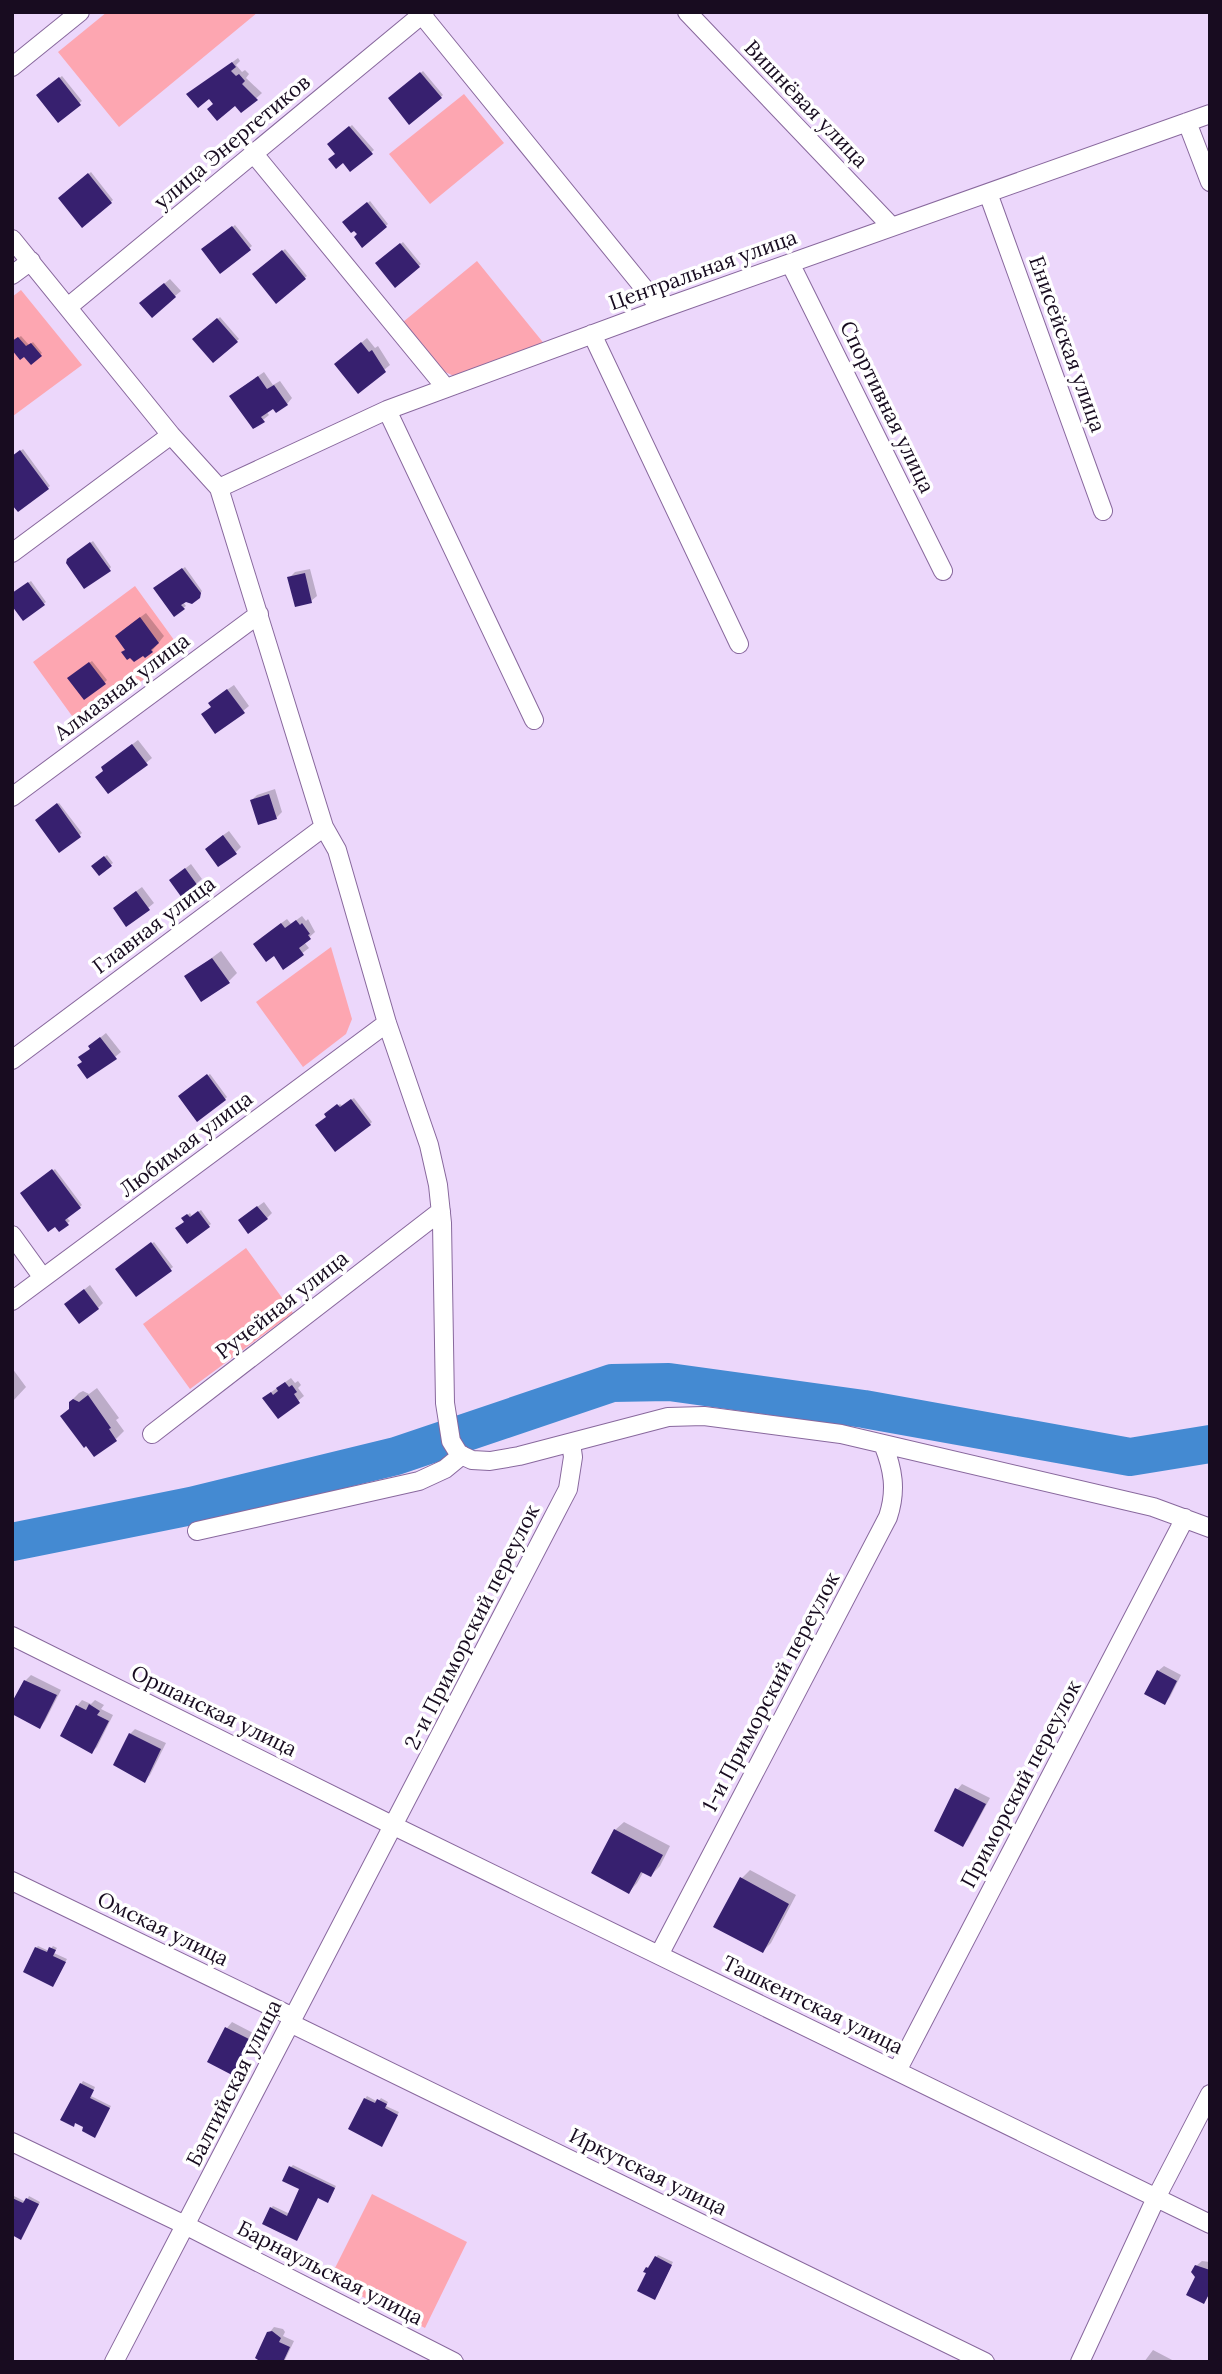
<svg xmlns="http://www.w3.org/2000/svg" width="1222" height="2374" font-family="Lora,serif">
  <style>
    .green { fill: #fda6b1 }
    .shadow { fill: #0003 }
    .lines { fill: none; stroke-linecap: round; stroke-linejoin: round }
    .river { stroke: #448ad2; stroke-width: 38 }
    .building { fill: #37206f }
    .minor-casing { stroke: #88689d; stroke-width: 20 }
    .minor { stroke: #fff; stroke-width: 18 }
    .labels { text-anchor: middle; stroke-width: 7; stroke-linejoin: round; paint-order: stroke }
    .street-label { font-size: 21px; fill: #180c20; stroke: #fff }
  </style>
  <rect width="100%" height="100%" fill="#ecd7fb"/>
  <path class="green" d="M107 12H258L119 127 58 52Z
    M464 94 504 143 430 204 389 154Z
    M477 261 546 346 458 378 443 371 403 322Z
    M21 290 82 365 13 416 12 297Z
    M135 586 182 651 80 727 33 662Z
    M331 947 352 1019 346 1034 303 1067 256 1002Z
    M246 1248 293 1313 190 1389 143 1324Z
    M372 2194 467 2242 425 2328 329 2280Z"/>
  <path class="shadow" d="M238 58 240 61 236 65 242 72 245 70 249 74 246 78 262 93 242 111 236 103 215 104 209 97 189 94Z
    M423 71 443 95 409 123 390 99Z
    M62 76 82 101 58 120 38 95Z
    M352 125 374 150 350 170 330 144Z
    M91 172 113 200 83 225 61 198Z
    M370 201 388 224 362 245 359 234 344 223Z
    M235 225 252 246 221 271 204 250Z
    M403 242 421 264 396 285 377 263Z
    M285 249 307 276 276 302 254 274Z
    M170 279 181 291 152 315 147 298Z
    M220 317 239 339 214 361 195 339Z
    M21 336 29 345 33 342 42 353 31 362 12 342Z
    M367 338 375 348 378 346 390 365 384 370 342 359Z
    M264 372 273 385 280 381 292 398 287 404 273 406 266 411 269 415 254 427 237 391Z
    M23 449 50 486 18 510 12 457Z
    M93 541 111 567 109 570 71 557Z
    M185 567 202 591 198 597 183 602 186 606 183 608 158 587Z
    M310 569 317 596 311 601 289 578 295 572Z
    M31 581 46 602 24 619 12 595Z
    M146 613 164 636 152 651 127 649 122 631Z
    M92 661 107 680 105 682 71 676Z
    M234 685 249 706 243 711 212 707 215 698Z
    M138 740 152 758 146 763 105 770 109 762Z
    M275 789 282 812 276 818 252 800 257 795Z
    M59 803 82 833 60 851 39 818Z
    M229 831 241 847 236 852 212 843Z
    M107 855 113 863 99 873 93 866Z
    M191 864 202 879 182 895 177 875Z
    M142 887 154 903 148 908 120 903Z
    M302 916 306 921 308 919 315 932 304 942 309 948 284 967 261 938 287 919 291 924Z
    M221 951 237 973 228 982 186 977Z
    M106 1033 121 1052 115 1057 83 1061 92 1048 90 1046Z
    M210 1074 227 1097 225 1099 182 1094Z
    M354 1098 372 1122 370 1124 328 1117 329 1112 340 1104 342 1106Z
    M55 1169 82 1205 66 1217 70 1221 59 1230 24 1191Z
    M264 1202 272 1213 267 1218 246 1215Z
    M201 1210 211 1224 187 1242 186 1216 190 1213 192 1217Z
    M154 1242 173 1267 136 1295 119 1267Z
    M90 1285 103 1303 98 1308 66 1304Z
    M12 1368 26 1387 13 1401 12 1400Z
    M291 1378 295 1383 298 1381 301 1385 298 1388 304 1396 278 1417 270 1393Z
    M97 1388 119 1418 116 1420 124 1431 116 1439 71 1407 70 1402 79 1393 83 1391 89 1394Z
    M1164 1666 1181 1675 1170 1697 1164 1703 1158 1671Z
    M31 1675 61 1690 45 1721 40 1727 25 1681Z
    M82 1700 91 1704 95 1700 104 1705 101 1709 113 1715 97 1747 92 1752 77 1706Z
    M135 1729 166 1743 150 1775 145 1780 130 1734Z
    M962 1784 990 1798 968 1839 963 1845 957 1790Z
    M624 1822 670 1846 660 1866 651 1875 644 1871 637 1883 629 1892 615 1830Z
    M750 1870 796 1895 771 1943 763 1951 741 1879Z
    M38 1946 49 1951 53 1946 57 1948 54 1953 67 1959 55 1982 36 1948Z
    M232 2022 255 2034 237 2067 232 2073 210 2061 227 2028Z
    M83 2081 95 2087 91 2096 111 2106 97 2133 81 2084Z
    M367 2096 378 2102 381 2098 388 2102 386 2106 399 2112 382 2145 365 2099Z
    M293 2165 336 2186 330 2199 318 2196 299 2236 271 2208 273 2206 290 2214 302 2188 291 2167Z
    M12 2195 26 2202 29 2196 40 2202 21 2238 12 2233Z
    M658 2255 673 2262 657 2295 647 2268Z
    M1202 2261 1210 2262V2294L1204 2301 1196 2266Z
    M274 2327 283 2329 285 2332 283 2336 294 2341 284 2362H265L269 2333Z
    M1153 2350 1176 2362H1144Z"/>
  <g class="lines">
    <path class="river" d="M12 1542 191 1506 396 1456 612 1383 669 1382 864 1409 1130 1457 1210 1444"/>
  </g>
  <path class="building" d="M232 62 236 67 231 71 236 76 239 74 245 81 242 84 258 100 241 113 235 106 217 121 207 109 213 104 209 99 198 108 186 94Z
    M420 72 442 98 409 125 388 98Z
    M59 77 81 105 58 123 36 95Z
    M349 126 373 154 350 172 343 163 336 169 328 159 335 154 327 144Z
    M88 173 112 203 82 228 58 198Z
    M367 202 387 227 362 248 354 237 357 234 354 231 351 233 342 222Z
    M232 226 251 250 220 274 201 249Z
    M400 243 420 267 395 288 375 263Z
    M282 250 306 279 276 304 252 274Z
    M164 283 176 297 152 318 139 303Z
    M217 318 238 342 213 363 192 339Z
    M18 337 26 346 31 343 42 356 31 365 24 357 20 360 12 350V341Z
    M361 342 369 352 372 350 386 372 358 394 334 364Z
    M258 376 267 389 274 385 288 405 276 413 273 409 261 417 265 422 253 429 229 396Z
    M20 450 49 489 18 512 12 505V456Z
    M90 542 111 571 84 589 66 563 67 559Z
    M182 568 201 593 200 598 192 604 186 602 181 605 185 609 174 617 153 588Z
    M305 573 312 603 295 607 287 577Z
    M28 582 45 605 23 621 12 606V593Z
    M140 617 159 643 151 650 153 652 145 658 143 656 134 662 130 658 127 660 121 652 125 650 115 636Z
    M89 662 106 684 84 700 67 678Z
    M227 689 245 713 215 734 201 714 211 707 208 703Z
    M132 744 148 765 108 794 95 777 103 771 101 767Z
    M269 794 277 819 258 825 250 800Z
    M57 803 81 837 59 853 35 820Z
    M223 835 237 854 218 867 205 849Z
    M104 856 112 866 99 876 91 866Z
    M185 868 198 886 182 898 169 880Z
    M136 891 150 910 126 927 113 908Z
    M296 920 300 925 302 923 310 934 308 935 311 939 299 948 304 955 283 970 274 956 266 962 253 944 281 923 285 928Z
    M212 958 230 983 201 1002 184 976Z
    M100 1037 117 1059 87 1079 77 1065 82 1062 78 1057 90 1049 88 1046Z
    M207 1074 226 1100 197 1122 178 1096Z
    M351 1099 371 1125 335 1152 315 1125 326 1117 324 1114 337 1104 340 1107Z
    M52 1169 81 1208 65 1220 69 1225 59 1232 55 1227 48 1232 20 1193Z
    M257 1206 268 1219 248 1234 238 1220Z
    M198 1211 210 1227 187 1244 175 1228 184 1222 181 1218 187 1214 190 1217Z
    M151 1242 172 1271 136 1297 115 1269Z
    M84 1289 99 1309 79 1324 64 1304Z
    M285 1382 289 1387 292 1385 297 1392 294 1394 300 1403 278 1419 262 1398 271 1392 273 1395 278 1391 276 1388Z
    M88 1395 111 1428 109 1429 117 1441 94 1457 86 1446 84 1448 60 1416 69 1409V1402L73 1399 79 1402Z
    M1157 1670 1177 1681 1165 1705 1144 1694Z
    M24 1680 57 1695 40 1729 12 1714V1702Z
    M89 1704 100 1711 97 1715 109 1721 92 1754 60 1736 76 1705 86 1710Z
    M129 1733 161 1749 145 1783 113 1765Z
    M955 1788 986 1804 963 1847 934 1831Z
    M614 1829 663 1855 651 1877 641 1872 629 1894 591 1873Z
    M740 1877 789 1904 763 1953 713 1927Z
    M35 1947 47 1952 49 1947 56 1950 53 1956 66 1962 53 1987 23 1972Z
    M225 2027 251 2040 232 2075 207 2062Z
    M80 2083 94 2090 90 2098 110 2108 95 2138 82 2131 83 2127 75 2123 74 2127 60 2120Z
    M364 2098 375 2103 377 2099 387 2104 385 2108 398 2115 382 2147 348 2129Z
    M289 2166 335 2188 328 2203 318 2198 297 2241 262 2224 270 2207 287 2216 299 2189 282 2181Z
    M12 2198 23 2203 26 2198 39 2204 21 2240 12 2235Z
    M655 2256 672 2265 655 2300 637 2291 646 2273 643 2272 646 2267 648 2268Z
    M1195 2265 1210 2270V2292L1204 2304 1186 2295 1195 2277 1191 2272Z
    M272 2331 281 2338 279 2342 290 2347 283 2362H261L255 2358 267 2332Z"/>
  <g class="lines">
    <defs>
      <path id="minor" d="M687 12 892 227
        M422 15 661 309
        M12 67 80 12
        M1187 122 1210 182
        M254 154 446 388
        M988 193 1103 511
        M12 239 171 435 219 488 324 827 337 850 387 1023 429 1145 438 1185 442 1223 445 1403 451 1441 459 1454 472 1460 490 1461 519 1456 668 1417 704 1416 841 1434 1153 1507 1210 1528
        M790 263 943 571
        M12 275 31 261
        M68 307 425 12
        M592 334 739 644
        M387 410 534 720
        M219 488 387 410 661 309 1210 114
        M12 553 171 435
        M12 797 259 614
        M12 1060 324 827
        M12 1235 43 1278
        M12 1301 387 1023
        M152 1434 441 1211
        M197 1531 419 1481 445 1469 462 1455
        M12 1636 396 1827 1210 2224
        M12 1881 293 2017
        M659 1955 888 1517C897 1490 893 1469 883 1444
        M290 2023 985 2362
        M897 2071 1185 1518
        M12 2142 185 2225 454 2362
        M114 2362C266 2071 419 1781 568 1489L573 1457 571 1443
        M1080 2362 1156 2198 1210 2094"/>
    </defs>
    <use href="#minor" class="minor-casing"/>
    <use href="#minor" class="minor"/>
  </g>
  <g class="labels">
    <g class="street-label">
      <text transform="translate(806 104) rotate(46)" y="7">Вишнёвая улица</text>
      <text transform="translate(232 142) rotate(-40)" y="7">улица Энергетиков</text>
      <text transform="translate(703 270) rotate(-20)" y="7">Центральная улица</text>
      <text transform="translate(1067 344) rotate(70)" y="7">Енисейская улица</text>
      <text transform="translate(887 407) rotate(64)" y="7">Спортивная улица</text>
      <text transform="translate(122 687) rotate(-37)" y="7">Алмазная улица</text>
      <text transform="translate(154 925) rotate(-37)" y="7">Главная улица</text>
      <text transform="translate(186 1144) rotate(-37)" y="7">Любимая улица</text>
      <text transform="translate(282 1305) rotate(-38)" y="7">Ручейная улица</text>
      <text transform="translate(472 1627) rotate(-63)" y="7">2-и Приморский переулок</text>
      <text transform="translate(771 1692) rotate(-62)" y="7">1-и Приморский переулок</text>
      <text transform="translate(214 1711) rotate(26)" y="7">Оршанская улица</text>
      <text transform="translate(1021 1784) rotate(-62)" y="7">Приморский переулок</text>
      <text transform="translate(163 1929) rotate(26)" y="7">Омская улица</text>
      <text transform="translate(813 2005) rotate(26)" y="7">Ташкентская улица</text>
      <text transform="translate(234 2083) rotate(-63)" y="7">Балтийская улица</text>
      <text transform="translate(648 2172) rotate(26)" y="7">Иркутская улица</text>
      <text transform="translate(330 2273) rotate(27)" y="7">Барнаульская улица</text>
    </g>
  </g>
  <rect width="1222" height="2374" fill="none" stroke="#180c20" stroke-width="28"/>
</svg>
